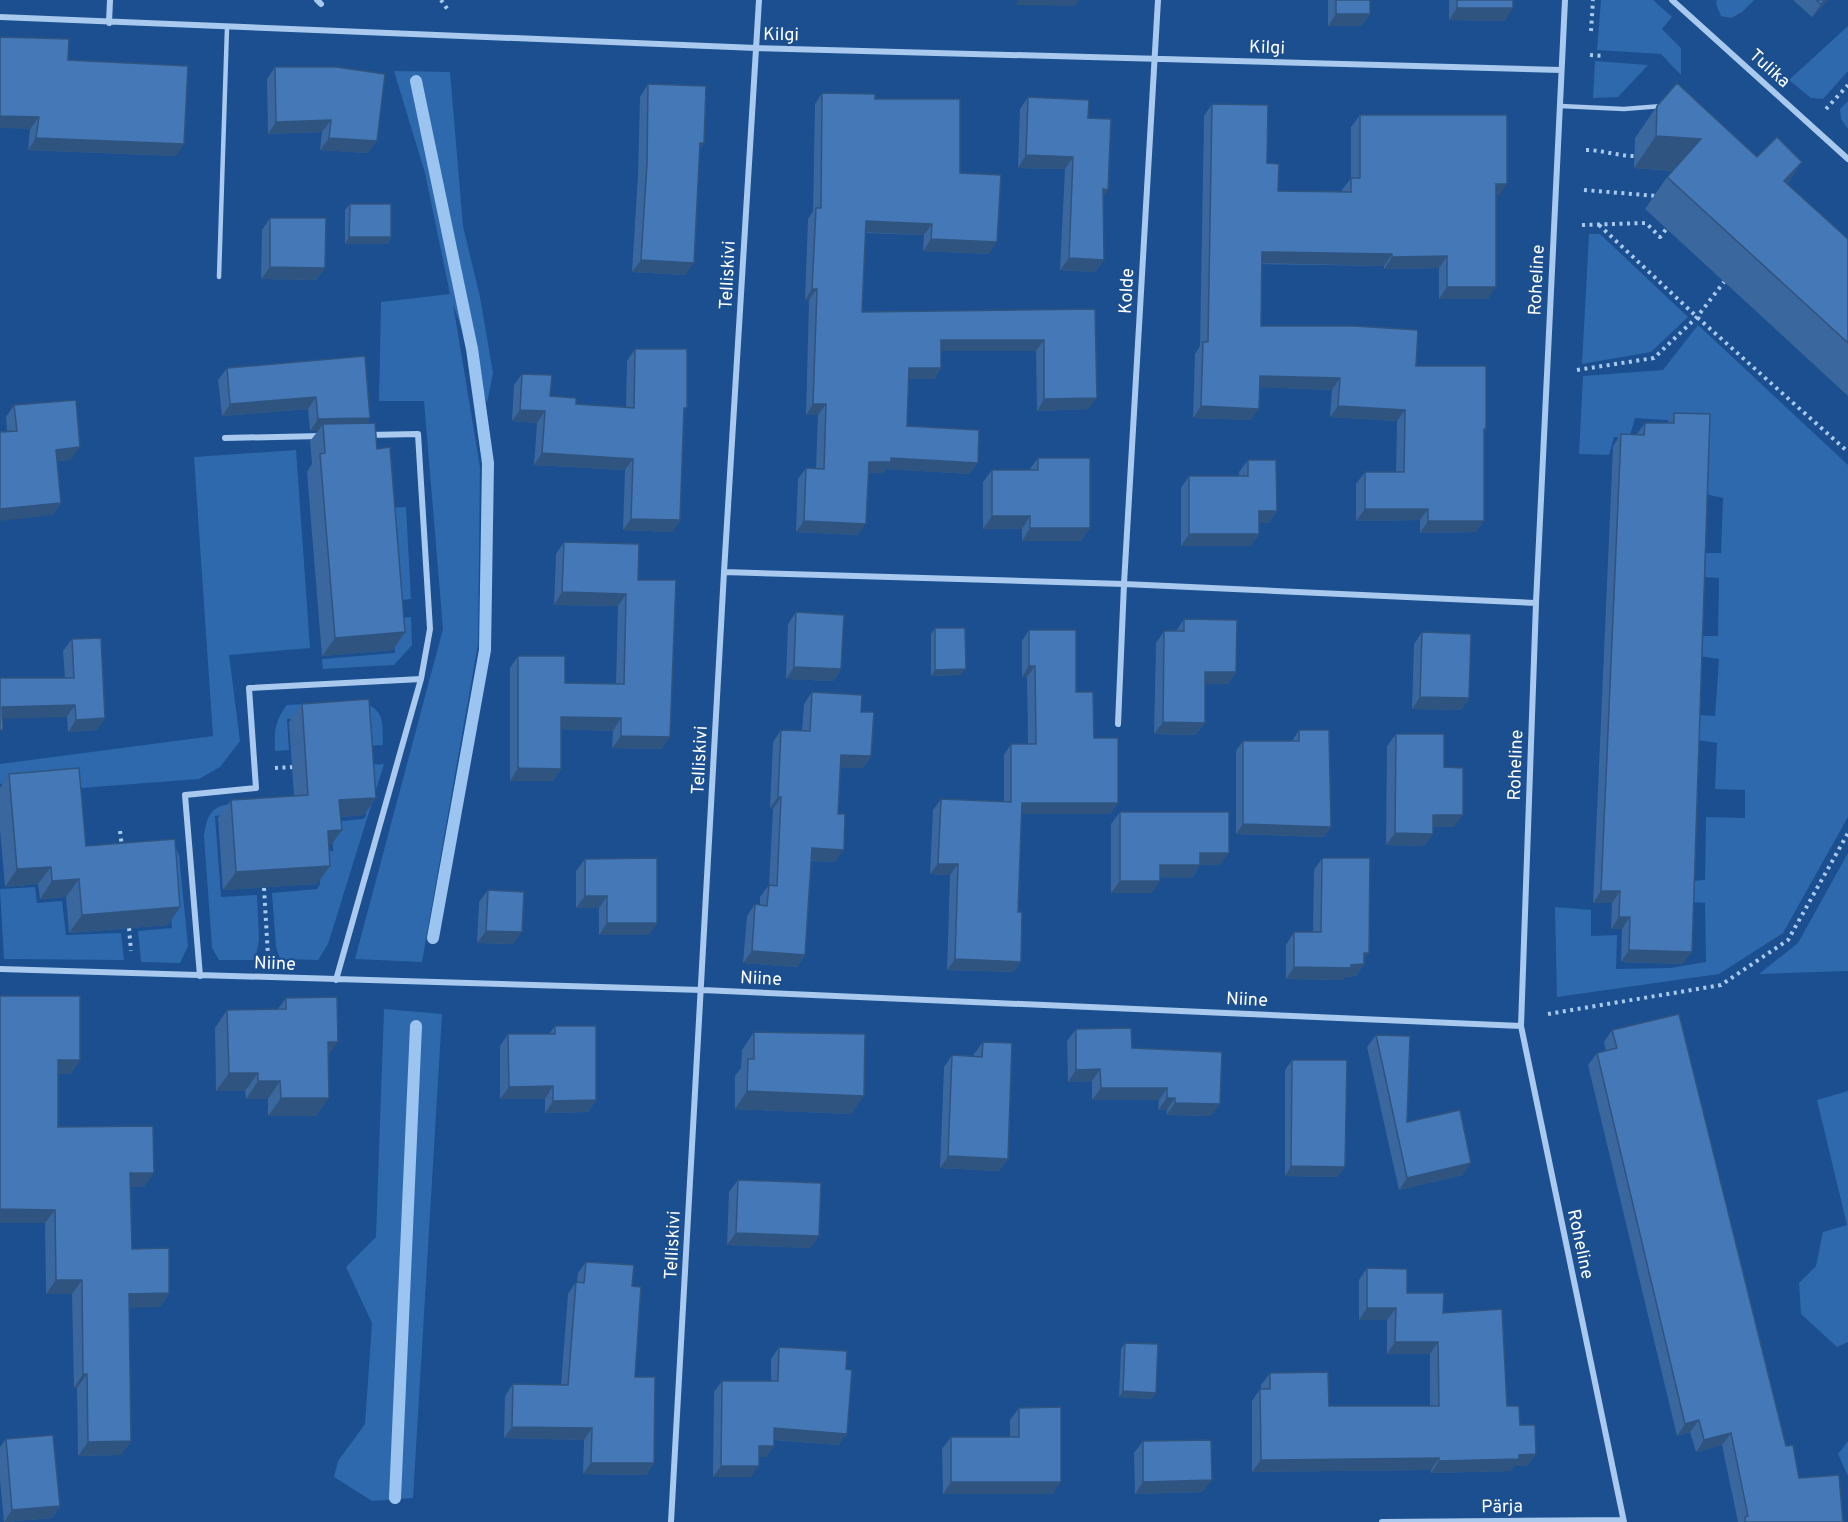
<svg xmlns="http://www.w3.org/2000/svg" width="1848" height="1522" font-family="Overpass,sans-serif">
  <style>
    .green { fill: #2e69ad }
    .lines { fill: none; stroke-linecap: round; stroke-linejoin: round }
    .stream { stroke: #9cc4f0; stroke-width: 12 }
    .path { stroke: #a9c9ee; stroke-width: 4; stroke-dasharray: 3 4.5; stroke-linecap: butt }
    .lane { stroke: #a9c9ee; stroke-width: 4.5 }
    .street { stroke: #a9c9ee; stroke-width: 6 }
    .wall { fill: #3a679d }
    .shaded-wall { fill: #305480 }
    .building { fill: #4478b7; stroke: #305480; stroke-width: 1.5 }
    .labels { text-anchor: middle; stroke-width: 4.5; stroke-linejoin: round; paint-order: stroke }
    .street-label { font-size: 18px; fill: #fff; stroke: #1b4f8f }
  </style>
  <rect width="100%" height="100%" fill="#1b4f8f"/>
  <path class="green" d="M1601 0H1653L1672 17 1662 29 1681 48V75L1661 54 1597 50Z
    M1717 0H1754L1742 12 1731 18 1721 16 1716 4Z
    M1848 26V71L1823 99 1811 98 1789 80Z
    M1595 61 1648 65 1618 97 1593 98Z
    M394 71 450 72 463 226 480 297 493 373 487 403 453 304 480 467 478 644 422 962 355 959 443 629 424 401H379L381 302 450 294 425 173Z
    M1848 101V129L1841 119 1840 109Z
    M1589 234H1600L1688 317 1651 352 1582 364Z
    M1698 325 1848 465V817L1783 933 1719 974 1557 997 1555 907 1591 910V936L1617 935 1616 969 1670 968 1706 962 1705 903 1692 902V881L1705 880 1706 817 1745 818V790L1715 789 1717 743 1698 740V715L1715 716 1719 659 1699 656 1701 636H1718L1719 578 1703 577 1702 553H1721L1723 498 1705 494 1709 423 1635 418 1629 439 1614 437 1609 455 1579 454 1583 376 1663 370Z
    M296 450 310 648 229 655 240 741 220 767 199 779 81 788 83 817 72 819 69 779 0 784V764L213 736 194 457Z
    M406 507 411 599 393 601 386 508Z
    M411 617 412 645 394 665 323 669 322 659 395 653 393 618Z
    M361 701C386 712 382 720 383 745L363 746 360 713 287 719 289 750 275 751C274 732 275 720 287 705Z
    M384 764 328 944 318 960 280 959 276 947 272 893 317 889 320 884 319 852 333 851 332 822 363 819 366 816 365 765Z
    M247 802 249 812 215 816 221 897 257 895 259 940 255 960H219L212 948 204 836C208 804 219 805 247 802Z
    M175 846 179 855 188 946 180 963 141 962 138 931 172 928 165 852Z
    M1848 853V971L1759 974 1798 943Z
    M35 887 37 903 62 901 66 935 121 933 124 960 4 959 0 889Z
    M384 1009 442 1014 413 1498 372 1501 334 1477 338 1461 365 1424 372 1323 346 1267 376 1237Z
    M1848 1091V1342L1837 1347 1801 1314 1799 1283 1816 1266 1823 1232 1847 1225 1817 1100Z
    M1848 1441V1476L1838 1454Z"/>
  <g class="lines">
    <path class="stream" d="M416 81 472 349 488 463 485 650 433 938
      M395 1498 416 1026"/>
    <path class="path" d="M441 0 448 10
      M1591 31 1593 0
      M1590 55 1605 56
      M1826 109 1848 85
      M1586 150C1603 150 1617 156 1634 156
      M1584 190 1656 196
      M1582 225 1646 223 1660 237 1667 228
      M1599 225 1697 317 1848 452
      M1577 370 1654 358 1697 317 1724 282
      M275 768 293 767
      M120 831 122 847
      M264 888 268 956
      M129 928 131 951
      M1548 1014 1721 985 1788 940 1848 833"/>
    <path class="lane" d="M1560 106 1624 109 1662 106
      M219 277 227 28"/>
    <path class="street" d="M317 0 321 4
      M1565 0 1536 603 1521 1026 1624 1522
      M1672 0 1848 159
      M0 17 756 48 1561 70
      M109 23 110 0
      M225 438 322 436
      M724 572 1124 584 1536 603
      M1118 724 1124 584 1158 0
      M0 969 702 990 1521 1026
      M200 976 185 795 256 788 249 688 421 679
      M336 980 421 679 430 629 418 434 368 435
      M671 1522 724 572 759 0
      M1382 1522 1623 1520"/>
  </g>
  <path class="wall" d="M1328 0H1370V14L1361 26H1328Z
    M1449 0H1513L1505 21 1449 20Z
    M1793 0H1828L1812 17Z
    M68 60 176 156 28 150 30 129Z
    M275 67 368 153 320 150 322 132 268 134 267 79Z
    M648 84 704 143 699 150 685 275 632 272 638 175 640 97Z
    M822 93 875 99 960 173 989 254 923 251 924 235 865 233 862 312 1095 309 1089 409 1037 411 1036 351H941V368L934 379H909L907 426 970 474 886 469 883 473H868L858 535 796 532 798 479 806 468H816L818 415H806L809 300H805L808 219 813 211 815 104Z
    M1028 97 1088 118 1108 190 1103 197 1104 260 1095 272 1060 270 1065 169 1018 168 1020 109Z
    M1212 104 1267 163 1278 191 1342 192V190L1351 178V127L1360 115 1499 195H1496L1488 299H1439V268L1384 269V266L1262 264 1261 326 1416 366 1484 432 1476 532 1420 533V520L1356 521V484L1365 472H1396L1397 421 1330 417 1332 390 1260 387 1251 420 1193 418 1195 354 1200 346 1204 116Z
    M1657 106 1757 157 1802 162 1787 184 1848 239V396L1645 209 1667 177 1673 171 1634 168 1635 138Z
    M350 204 391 237 387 244H345V210Z
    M270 218 325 268 316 280 261 279 262 230Z
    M635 349 684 413 680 520 672 532 623 530 625 470 534 465 537 423 512 421 514 385 522 374 550 396 576 404 626 407 627 361Z
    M365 356 370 418 367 423 377 449 405 632 393 650 322 656 307 472 312 464 310 441 318 431H310L308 409 222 416 218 380 227 368Z
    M14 405 71 460 57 461 53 515 7 431 6 417Z
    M1674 413 1683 964 1621 962 1622 929H1611L1612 903H1593L1613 446 1621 434H1637L1645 423H1667Z
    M1038 458 1090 528 1081 541H1022V529H983V482L992 470H1029Z
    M1248 460 1277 511 1268 523H1259V534L1250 546H1181V488L1189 476H1239V472Z
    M564 542 638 580 662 749 612 748 613 731 561 729V769L553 781H510V668L518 656 565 683 616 684 618 606 554 605 556 554Z
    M796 612 841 669 833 681 786 679 788 624Z
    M1184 619 1236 672 1228 684H1205V723L1196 735 1154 734 1156 643 1164 631H1176Z
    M935 628 961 675 931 676V634Z
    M1029 630 1076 692 1118 803 1110 814H1022L1014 972 947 970 950 875 930 874 933 810 941 799 1004 802V755L1011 744H1028L1027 677H1022V641Z
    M1422 632 1469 698 1461 710 1412 709 1414 644Z
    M72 639 105 718 97 730 68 732 67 717 0 678H65L63 651Z
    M812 692 861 712 871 756 863 768 840 767 835 862 811 861 805 955 797 967 743 963 747 916 755 904 760 905V897L769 885 773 809 770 808 773 742 781 730 802 731 804 704Z
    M302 704 376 798 364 815 341 817 329 848 317 884 223 890 218 818 231 800 294 796 289 722Z
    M1299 730 1331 827 1324 837 1236 834V751L1243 741H1292Z
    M1396 734 1444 767 1454 827H1433L1424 846 1386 845 1387 746Z
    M9 774 86 846 168 925 69 933 66 897 40 899 38 884 5 887 0 829V788Z
    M1120 812 1220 865H1200L1192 878 1160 877V881L1151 893H1111V824Z
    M1322 858 1364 960V964L1356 976 1345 977 1343 980 1286 979V945L1294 932H1313L1314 870Z
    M585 859 657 923 649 935H599V908H576V871Z
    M488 890 513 944 477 943 479 902Z
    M0 996 80 1060 70 1074H58V1127L144 1187H130L132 1249 169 1293 160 1307H129L131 1441 121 1455 78 1456 77 1388H74L72 1294H46L45 1223Z
    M286 998 328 1056 316 1116H268V1099H246L245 1091H216L215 1028 227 1010 278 1009Z
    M555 1026 596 1100 588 1112 545 1113V1099H500V1046L508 1034H549Z
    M1076 1029 1132 1048 1211 1116 1166 1115 1167 1110H1158L1159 1100H1092V1081L1068 1082 1067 1041Z
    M1612 1030 1799 1478 1843 1522H1738L1722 1445 1696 1452 1690 1432 1677 1436 1588 1065 1597 1053 1606 1051 1604 1042Z
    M754 1032 851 1114 735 1109V1076L741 1068 742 1050Z
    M1376 1035 1407 1122 1463 1175 1399 1190 1367 1047Z
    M983 1042 1008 1159 999 1171 940 1168 944 1067 952 1055 974 1056V1054Z
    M1292 1060 1338 1177 1285 1176V1070Z
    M738 1180 811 1248 727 1245 729 1192Z
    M586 1262 632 1286 635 1377 654 1463 646 1475 583 1474 584 1440 504 1438 505 1396 513 1384 561 1385 568 1294 576 1282H577L578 1273Z
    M1367 1268 1407 1293 1443 1313 1520 1425 1536 1454 1527 1466H1514L1510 1471 1431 1473V1470L1252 1472V1401L1260 1389H1261V1385L1270 1373 1329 1406H1430V1354H1387V1320H1359V1280Z
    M1125 1343 1152 1399 1119 1397 1121 1349Z
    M779 1347 839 1445 774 1440V1446L766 1457H759L751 1477H713L714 1392 722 1381H771V1359Z
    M1019 1408 1053 1494H943L942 1449 951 1437H1010V1420Z
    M6 1439 60 1506 52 1518 4 1522 0 1480V1447Z
    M1143 1441 1203 1492 1135 1494 1134 1453Z"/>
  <path class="shaded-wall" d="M1018 0H1079L1075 6 1015 5Z
    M1825 0H1828L1812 17 1821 4Z
    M1457 8H1513L1505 21 1449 20Z
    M1336 14H1370L1361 26H1328Z
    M0 116 39 117 30 129 0 128Z
    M331 120 322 132 268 134 276 122Z
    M1656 136 1701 139 1679 171 1634 168Z
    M36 138 184 144 176 156 28 150Z
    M329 138 377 141 368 153 320 150Z
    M700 143H704L696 155Z
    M1026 155 1073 157 1065 169 1018 168Z
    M1802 162 1780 194 1784 181Z
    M1496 184H1507L1499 195H1488Z
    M1103 189 1108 190 1100 202Z
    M866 221 932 224 924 235 858 232Z
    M349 237H391L387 244H345Z
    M931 239 997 242 989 254 923 251Z
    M1262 252 1392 254 1384 266 1254 263Z
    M1447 256 1439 268 1384 269 1392 257Z
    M1069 258 1104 260 1095 272 1060 270Z
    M641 260 694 263 685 275 632 272Z
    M270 267 325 268 316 280 261 279Z
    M1447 287H1496L1488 299H1439Z
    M812 289H817L809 300H805Z
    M941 340H1044L1036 351H933Z
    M909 368H941L934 379H901Z
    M1260 376 1340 378 1332 390 1252 387Z
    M316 397 308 409 222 416 230 404Z
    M1097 398 1089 409 1037 411 1044 399Z
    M813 404H826L818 415H806Z
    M1201 406 1259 409 1251 420 1193 418Z
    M1338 406 1405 410 1397 421 1330 417Z
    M520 410 545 411 537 423 512 421Z
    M370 418 362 430 323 424 318 431H310L318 419Z
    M80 447 71 460 48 462 56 450Z
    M542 453 633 459 625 470 534 465Z
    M891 458 978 463 970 474 886 469 883 473H861L869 462Z
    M61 503 53 515 0 521V509Z
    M1365 509H1428L1420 520 1356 521Z
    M1259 511H1277L1268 523H1250Z
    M992 516H1030L1022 529H983Z
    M631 519 680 520 672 532 623 530Z
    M804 521 866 524 858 535 796 532Z
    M1428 521H1484L1476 532 1420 533Z
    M1030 528H1090L1081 541H1022Z
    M1189 534H1259L1250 546H1181Z
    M562 592 626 594 618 606 554 605Z
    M405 632 393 650 322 656 335 638Z
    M1029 666H1035L1027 677H1022Z
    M794 667 841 669 833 681 786 679Z
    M966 669 961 675 931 676 935 670Z
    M1205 672H1236L1228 684H1197Z
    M1420 697 1469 698 1461 710 1412 709Z
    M75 705 67 717 0 719 2 707Z
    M561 717 621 718 613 731 552 729Z
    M105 718 97 730 68 732 76 720Z
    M1163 722 1205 723 1196 735 1154 734Z
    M621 736 670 737 662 749 612 748Z
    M841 755 871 756 863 768 833 767Z
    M518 768 561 769 553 781H510Z
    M778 797H781L773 809 770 808Z
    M376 798 364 815 327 818 339 800Z
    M1022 803H1118L1110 814H1015Z
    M1433 815H1463L1454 827H1425Z
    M1243 824 1331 827 1324 837 1236 834Z
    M342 830 329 848 328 831Z
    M1395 833 1433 834 1424 846 1386 845Z
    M812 848 844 850 835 862 804 860Z
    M1200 853H1229L1220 865H1200L1192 878 1152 877 1160 865Z
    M938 864H958L950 875 930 874Z
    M330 866 317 884 223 890 236 872Z
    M51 867 38 884 5 887 17 869Z
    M79 879 66 897 40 899 52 881Z
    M1120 881H1160L1151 893H1111Z
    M1601 891H1620L1612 903H1593Z
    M585 896H607L599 908H576Z
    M180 907 168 925 69 933 82 915Z
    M1619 917H1630L1622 929H1611Z
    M607 923H657L649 935H599Z
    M486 931 522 932 513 944 477 943Z
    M1629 950 1692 952 1683 964 1621 962Z
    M752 951 805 955 797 967 743 963Z
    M1364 953H1369L1361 964H1364L1356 976 1345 977 1343 980 1286 979 1294 967 1351 965Z
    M955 959 1021 962 1014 972 947 970Z
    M328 1042H338L325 1060Z
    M58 1060H80L70 1074H49Z
    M1100 1069 1092 1081 1068 1082 1076 1070Z
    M229 1073H258L245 1091H216Z
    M258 1081H280L268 1099H246Z
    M553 1086 545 1099H500L509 1087Z
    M1101 1088H1167L1159 1100H1092Z
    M747 1091 864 1096 851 1114 735 1109Z
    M281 1098H329L316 1116H268Z
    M1167 1098H1175L1167 1110H1158Z
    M596 1100 588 1112 545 1113 553 1101Z
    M1175 1103 1220 1104 1211 1116 1166 1115Z
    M948 1156 1008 1159 999 1171 940 1168Z
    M1471 1163 1463 1175 1399 1190 1407 1178Z
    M1291 1166 1345 1167 1338 1177 1285 1176Z
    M130 1173H154L144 1187H120Z
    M0 1209 55 1210 45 1223H0Z
    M736 1233 819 1236 811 1248 727 1245Z
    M56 1280H82L72 1294H46Z
    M169 1293 160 1307 119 1308 129 1294Z
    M1367 1308H1396L1387 1320H1359Z
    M1395 1342H1438L1430 1354H1387Z
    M83 1374H87L77 1388H74Z
    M1123 1391 1156 1393 1152 1399 1119 1397Z
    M1699 1420 1690 1432 1677 1436 1685 1424Z
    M512 1427 592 1428 584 1440 504 1438Z
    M774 1428 847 1434 839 1445 766 1439Z
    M1731 1433 1722 1445 1696 1452 1704 1440Z
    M131 1441 121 1455 78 1456 88 1442Z
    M759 1446H774L766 1457H751Z
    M1536 1454 1527 1466H1514L1510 1471 1431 1473 1439 1461Z
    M1439 1458 1431 1470 1252 1472 1261 1460Z
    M591 1463H654L646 1475 583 1474Z
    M721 1466H759L751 1477H713Z
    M1212 1480 1203 1492 1135 1494 1143 1482Z
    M951 1482H1061L1053 1494H943Z
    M60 1506 52 1518 4 1522 12 1510Z"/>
  <path class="building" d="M1336 0H1370V14H1336Z
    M1457 0H1513V8H1457Z
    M1816 0H1825L1821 4Z
    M0 37 69 39 68 60 188 66 184 144 36 138 39 117 0 116Z
    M275 67H336L385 74 377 141 329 138 331 120 276 122Z
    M1677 83 1757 157 1777 137 1802 162 1784 181 1848 239V343L1667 177 1701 139 1656 136 1657 106Z
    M648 84 706 86 704 143H700L694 263 641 260 647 163Z
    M822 93 875 94V99H960V173L1001 175 997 242 931 239 932 224 866 221 862 312 1095 309 1097 398 1044 399V340H941V368H909L907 426 979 430 978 463 891 458V462H869L866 524 804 521 806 468 824 469 826 404H813L817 289H812L816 208H821Z
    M1028 97 1089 100 1088 118 1111 119 1108 190 1103 189 1104 260 1069 258 1073 157 1026 155Z
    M1212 104 1268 105 1267 163 1279 164 1278 191 1351 192V178H1360V115H1507V184H1496V287H1447V256L1392 257V254L1262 252 1261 326H1355L1418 330 1416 366H1486V429H1484V521H1428V509H1365V472H1404L1405 410 1338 406 1340 378 1260 376 1259 409 1201 406 1203 342H1208Z
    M350 204H391V237H349Z
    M270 218H326L325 268 270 267Z
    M635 349H687V408H684L680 520 631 519 633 459 542 453 545 411 520 410 522 374 552 375 550 396 576 398V404L634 408Z
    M365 356 370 418 318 419 316 397 230 404 227 368Z
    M76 400 80 447 56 450 61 503 0 509V432L17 431 14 405Z
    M1674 413 1710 414 1692 952 1629 950 1630 917H1619L1620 891H1601L1621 434 1644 435 1645 423H1674Z
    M375 423 377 449 390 447 405 632 335 638 320 454 325 453 323 424Z
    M1038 458H1090V528H1030V516H992V470H1038Z
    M1248 460H1276L1277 511H1259V534H1189V476H1248Z
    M564 542 639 544 638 580H676L670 737 621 736V718L561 717V769L518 768V656H565V683L624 684 626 594 562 592Z
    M796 612 844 615 841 669 794 667Z
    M1184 619 1237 620 1236 672H1205V723L1163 722 1164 631H1184Z
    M935 628H965L966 669 935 670Z
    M1029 630H1076V692H1093L1094 738H1118V803H1022L1018 912H1022L1021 962 955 959 958 864H938L941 799 1011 802V744H1036L1035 666H1029Z
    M1422 632 1471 634 1469 698 1420 697Z
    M101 638 105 718 76 720 75 705 2 707 3 730H0V678H74L72 639Z
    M812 692 862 695 861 712H874L871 756 841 755 838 814H845L844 850 812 848 805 955 752 951 755 904 767 906 769 885 777 886 781 797H778L781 730 810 731Z
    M369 699 376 798 339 800 342 830 328 831 330 866 236 872 231 800 308 795 302 704Z
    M1299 730H1329L1331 827 1243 824V741H1299Z
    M1396 734H1444V767L1463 768V815H1433V834L1395 833Z
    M79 768 86 846 175 839 180 907 82 915 79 879 52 881 51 867 17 869 9 774Z
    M1120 812H1229V853H1200V865H1160V881H1120Z
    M657 858V923H607V896H585V859Z
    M1322 858H1370L1369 953H1364V964L1351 965V968L1294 967V932H1321Z
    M488 890 524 892 522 932 486 931Z
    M0 996H80V1060H58V1127L153 1126 154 1173H130L132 1249 169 1248V1293L129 1294 131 1441 88 1442 87 1374H83L82 1280H56L55 1210 0 1209Z
    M337 997 338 1042H328L329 1098H281L280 1081H258V1073H229L227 1010 286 1009V998Z
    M1679 1014 1786 1446 1793 1445 1799 1478 1839 1475 1843 1522H1745V1517L1748 1516 1731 1433 1704 1440 1699 1420 1685 1424 1597 1053 1617 1048 1612 1030Z
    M555 1026H596V1100L553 1101V1086L509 1087 508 1034H555Z
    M1131 1028 1132 1048 1222 1052 1220 1104 1175 1103V1098H1167V1088H1101L1100 1069 1076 1070V1029Z
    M754 1032 865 1034 864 1096 747 1091 748 1059H754Z
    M1376 1035 1410 1036 1407 1122 1460 1110 1471 1163 1407 1178Z
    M983 1042 1012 1043 1008 1159 948 1156 952 1055 982 1057Z
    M1292 1060H1347L1345 1167 1291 1166Z
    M738 1180 821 1183 819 1236 736 1233Z
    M586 1262 634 1265 632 1286 641 1287 635 1377H655L654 1463H591L592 1428 512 1427 513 1384 568 1385 576 1282 584 1283Z
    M1367 1268 1407 1269V1293H1444L1443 1313 1502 1309 1507 1406H1519L1520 1425H1535L1536 1454 1519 1455V1459L1439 1461V1458L1261 1460 1260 1389H1270V1373L1328 1372 1329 1406H1439L1438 1342H1395L1396 1308H1367Z
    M1125 1343 1158 1344 1156 1393 1123 1391Z
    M779 1347 847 1351 846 1369 852 1370 847 1434 774 1428V1446H759V1466H721L722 1381H778Z
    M1061 1407V1482H951V1437H1019V1408Z
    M53 1435 60 1506 12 1510 6 1439Z
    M1211 1440 1212 1480 1143 1482V1441Z"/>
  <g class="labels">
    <g class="street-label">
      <text transform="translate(781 34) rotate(1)" y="6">Kilgi</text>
      <text transform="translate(1267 47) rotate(2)" y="6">Kilgi</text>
      <text transform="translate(1770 68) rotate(42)" y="6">Tulika</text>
      <text transform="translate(727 275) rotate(-87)" y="6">Telliskivi</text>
      <text transform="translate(1536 280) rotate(-87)" y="6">Roheline</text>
      <text transform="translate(1126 291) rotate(-87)" y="6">Kolde</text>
      <text transform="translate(699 760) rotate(-87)" y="6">Telliskivi</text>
      <text transform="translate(1515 765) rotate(-88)" y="6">Roheline</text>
      <text transform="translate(275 963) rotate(2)" y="6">Niine</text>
      <text transform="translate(761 978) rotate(3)" y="6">Niine</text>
      <text transform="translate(1247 999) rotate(3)" y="6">Niine</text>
      <text transform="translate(1581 1244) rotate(78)" y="6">Roheline</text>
      <text transform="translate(672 1245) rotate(-87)" y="6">Telliskivi</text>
      <text transform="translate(1502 1506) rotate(-1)" y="6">Pärja</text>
    </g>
  </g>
</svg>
